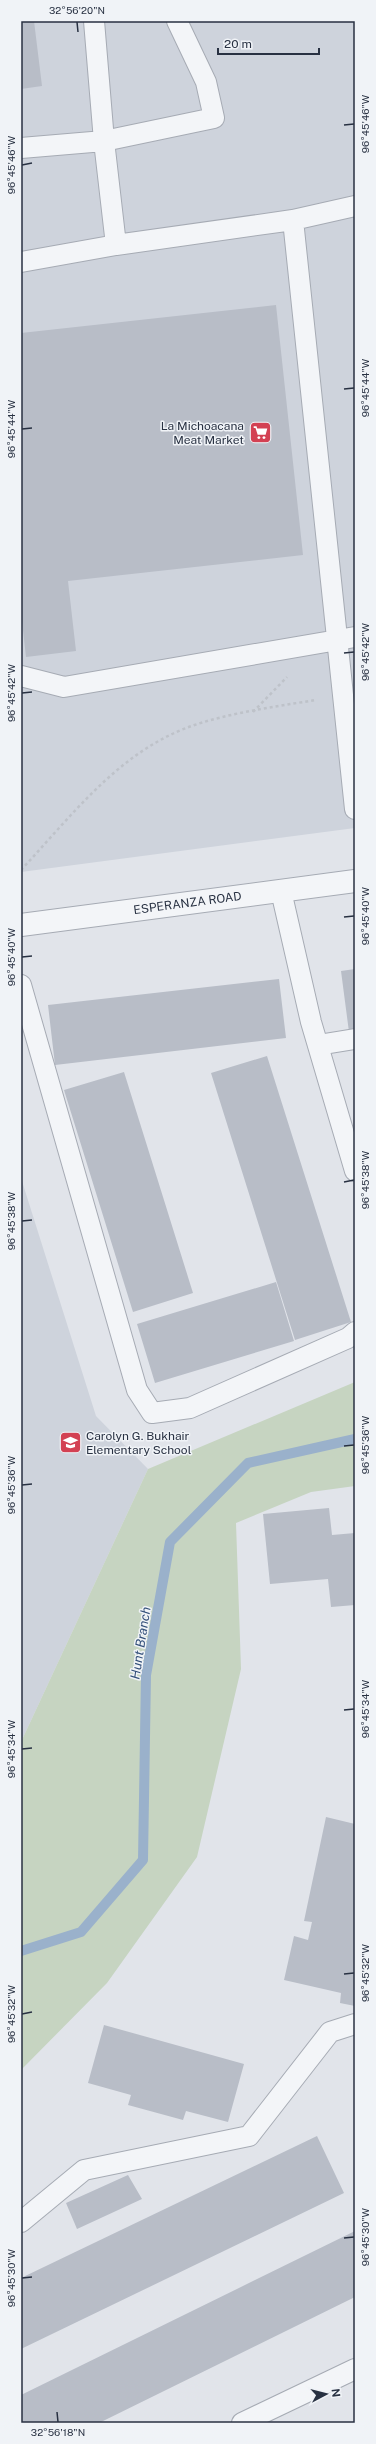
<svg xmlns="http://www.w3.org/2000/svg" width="376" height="2444" font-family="'Public Sans',sans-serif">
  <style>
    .built { fill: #ced3dc }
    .green { fill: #c6d4c1 }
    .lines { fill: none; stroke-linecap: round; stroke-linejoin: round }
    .stream { stroke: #9ab1cb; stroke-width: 10 }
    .building { fill: #b8bdc7 }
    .service-casing { stroke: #a6abb4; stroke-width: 22 }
    .tertiary-casing { stroke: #a6abb4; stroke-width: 24 }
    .path { stroke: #bec2c9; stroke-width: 2.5; stroke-dasharray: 3 3; stroke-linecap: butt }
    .service { stroke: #f3f5f8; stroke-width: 20 }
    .tertiary { stroke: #f3f5f8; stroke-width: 22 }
    .ticks { fill: none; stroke: #283142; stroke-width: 1.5 }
    .labels { text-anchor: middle; stroke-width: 3; stroke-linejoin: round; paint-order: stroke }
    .poi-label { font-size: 12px; fill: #283142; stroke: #f0f3f7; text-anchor: end }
    .street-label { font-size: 12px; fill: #283142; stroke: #f0f3f7 }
    .water-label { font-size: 13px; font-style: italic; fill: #314e78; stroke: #f0f3f7 }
    .neatline { fill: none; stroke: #283142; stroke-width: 1.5 }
    .ticks-label { font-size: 10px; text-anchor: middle; fill: #283142 }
  </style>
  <rect width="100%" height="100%" fill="#e1e4ea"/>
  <path class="built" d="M21 21H355V828L21 872Z
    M21 1178 96 1416 148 1469 21 1742Z"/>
  <path class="green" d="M355 1382V1486L311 1492 236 1523 241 1669 197 1857 107 1983 21 2070V1742L148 1469Z"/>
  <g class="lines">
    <path class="stream" d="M21 1951 81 1932 143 1860 146 1675 170 1542 248 1463 355 1439"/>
  </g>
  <path class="building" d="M21 21H34L42 86 21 89Z
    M276 305 303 555 68 581 76 651 26 657 21 612V333Z
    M355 969V1031L349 1032 341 971Z
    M279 979 286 1038 55 1065 48 1005Z
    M267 1056 351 1322 295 1340 211 1073Z
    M124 1072 193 1293 133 1312 64 1090Z
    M276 1282 294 1341 155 1383 137 1324Z
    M329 1508 332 1535 355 1533V1605L331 1607 328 1579 270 1584 263 1514Z
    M326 1817 355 1824V2006L340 2003 341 1993 284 1980 294 1936 308 1940 312 1922 304 1921Z
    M104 2025 244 2064 228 2122 186 2111 183 2120 128 2105 131 2095 88 2083Z
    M317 2136 344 2193 21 2349V2278Z
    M128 2175 142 2199 77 2229 66 2203Z
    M355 2231V2297L99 2423H21V2395Z"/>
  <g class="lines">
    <defs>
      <path id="service" d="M94 21 104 141 214 118 206 82 177 21
        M21 148 104 141 116 245 293 220 355 206
        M293 220 355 809
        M21 262 116 245
        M21 676 64 687 355 637
        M281 891 311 1022 355 1171
        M21 985 137 1390 152 1413 190 1408 348 1338 355 1332
        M318 1045 355 1039
        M21 2222 84 2170 249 2136 330 2032 355 2024
        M242 2423 355 2369"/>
      <g id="tertiary">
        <path id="s1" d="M21 925 355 881"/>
      </g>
    </defs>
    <use href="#service" class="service-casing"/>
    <use href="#tertiary" class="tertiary-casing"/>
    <path class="path" d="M253 712 287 677
      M21 870C66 822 108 766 168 736 209 715 269 708 315 700"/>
    <use href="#service" class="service"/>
    <use href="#tertiary" class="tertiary"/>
  </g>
  <path class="ticks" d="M77 22 78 32M344 125 354 124M22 165 32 163M344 389 354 388M22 429 32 428M344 653 354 652M22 693 32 692M344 917 354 916M22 957 32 956M344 1182 354 1180M22 1221 32 1220M344 1446 354 1445M22 1485 32 1484M344 1710 354 1709M22 1749 32 1748M344 1974 354 1973M22 2014 32 2012M344 2238 354 2237M22 2278 32 2277M57 2412 58 2422"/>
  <defs>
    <symbol id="supermarket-square" viewBox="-11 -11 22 22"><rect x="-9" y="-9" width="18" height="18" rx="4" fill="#d34153" stroke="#f0f3f7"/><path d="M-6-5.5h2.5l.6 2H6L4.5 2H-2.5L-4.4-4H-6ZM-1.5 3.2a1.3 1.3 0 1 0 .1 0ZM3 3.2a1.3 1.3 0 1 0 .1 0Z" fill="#fff"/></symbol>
    <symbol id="school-square" viewBox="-11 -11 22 22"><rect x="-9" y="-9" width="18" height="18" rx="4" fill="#d34153" stroke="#f0f3f7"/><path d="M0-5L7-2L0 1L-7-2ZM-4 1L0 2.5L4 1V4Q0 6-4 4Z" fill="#fff"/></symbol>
  </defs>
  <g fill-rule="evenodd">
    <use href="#supermarket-square" x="248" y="420" width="25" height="25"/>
    <use href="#school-square" x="58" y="1430" width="25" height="25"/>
  </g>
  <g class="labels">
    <g class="poi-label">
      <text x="244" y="430">La Michoacana<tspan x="244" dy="14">Meat Market</tspan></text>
      <text x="86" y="1440" text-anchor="start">Carolyn G. Bukhair<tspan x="86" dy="14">Elementary School</tspan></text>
    </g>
    <g class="street-label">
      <text dy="4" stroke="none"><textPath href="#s1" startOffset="168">ESPERANZA ROAD</textPath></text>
    </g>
    <g class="water-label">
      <text transform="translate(140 1643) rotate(-81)" y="5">Hunt Branch</text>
    </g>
  </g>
  <rect width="376" height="2444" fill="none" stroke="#f0f3f7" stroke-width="44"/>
  <g transform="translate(326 2394) rotate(83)" stroke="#f0f3f7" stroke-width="3" paint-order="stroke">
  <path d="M0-3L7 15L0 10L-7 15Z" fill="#283142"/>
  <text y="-6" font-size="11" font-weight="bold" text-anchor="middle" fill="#283142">N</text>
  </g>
  <path d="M218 48v6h101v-6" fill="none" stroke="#283142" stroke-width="2"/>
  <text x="224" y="48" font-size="12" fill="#283142" stroke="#f0f3f7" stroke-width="3" paint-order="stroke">20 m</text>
  <rect x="22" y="22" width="332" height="2400" class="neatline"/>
  <g class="ticks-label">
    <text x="77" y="14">32°56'20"N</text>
    <text transform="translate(365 124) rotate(-90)" y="4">96°45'46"W</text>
    <text transform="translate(11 165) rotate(-90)" y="4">96°45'46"W</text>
    <text transform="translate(365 388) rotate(-90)" y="4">96°45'44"W</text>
    <text transform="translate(11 429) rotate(-90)" y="4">96°45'44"W</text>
    <text transform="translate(365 652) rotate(-90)" y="4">96°45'42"W</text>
    <text transform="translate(11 693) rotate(-90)" y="4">96°45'42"W</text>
    <text transform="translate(365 916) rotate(-90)" y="4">96°45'40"W</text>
    <text transform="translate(11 957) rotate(-90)" y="4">96°45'40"W</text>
    <text transform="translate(365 1180) rotate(-90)" y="4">96°45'38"W</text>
    <text transform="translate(11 1221) rotate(-90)" y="4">96°45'38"W</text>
    <text transform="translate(365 1445) rotate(-90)" y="4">96°45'36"W</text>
    <text transform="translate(11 1485) rotate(-90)" y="4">96°45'36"W</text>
    <text transform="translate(365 1709) rotate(-90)" y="4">96°45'34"W</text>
    <text transform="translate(11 1749) rotate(-90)" y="4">96°45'34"W</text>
    <text transform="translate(365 1973) rotate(-90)" y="4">96°45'32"W</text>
    <text transform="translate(11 2014) rotate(-90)" y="4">96°45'32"W</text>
    <text transform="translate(365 2237) rotate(-90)" y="4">96°45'30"W</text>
    <text transform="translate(11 2278) rotate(-90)" y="4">96°45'30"W</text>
    <text x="58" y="2436">32°56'18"N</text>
  </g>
</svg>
